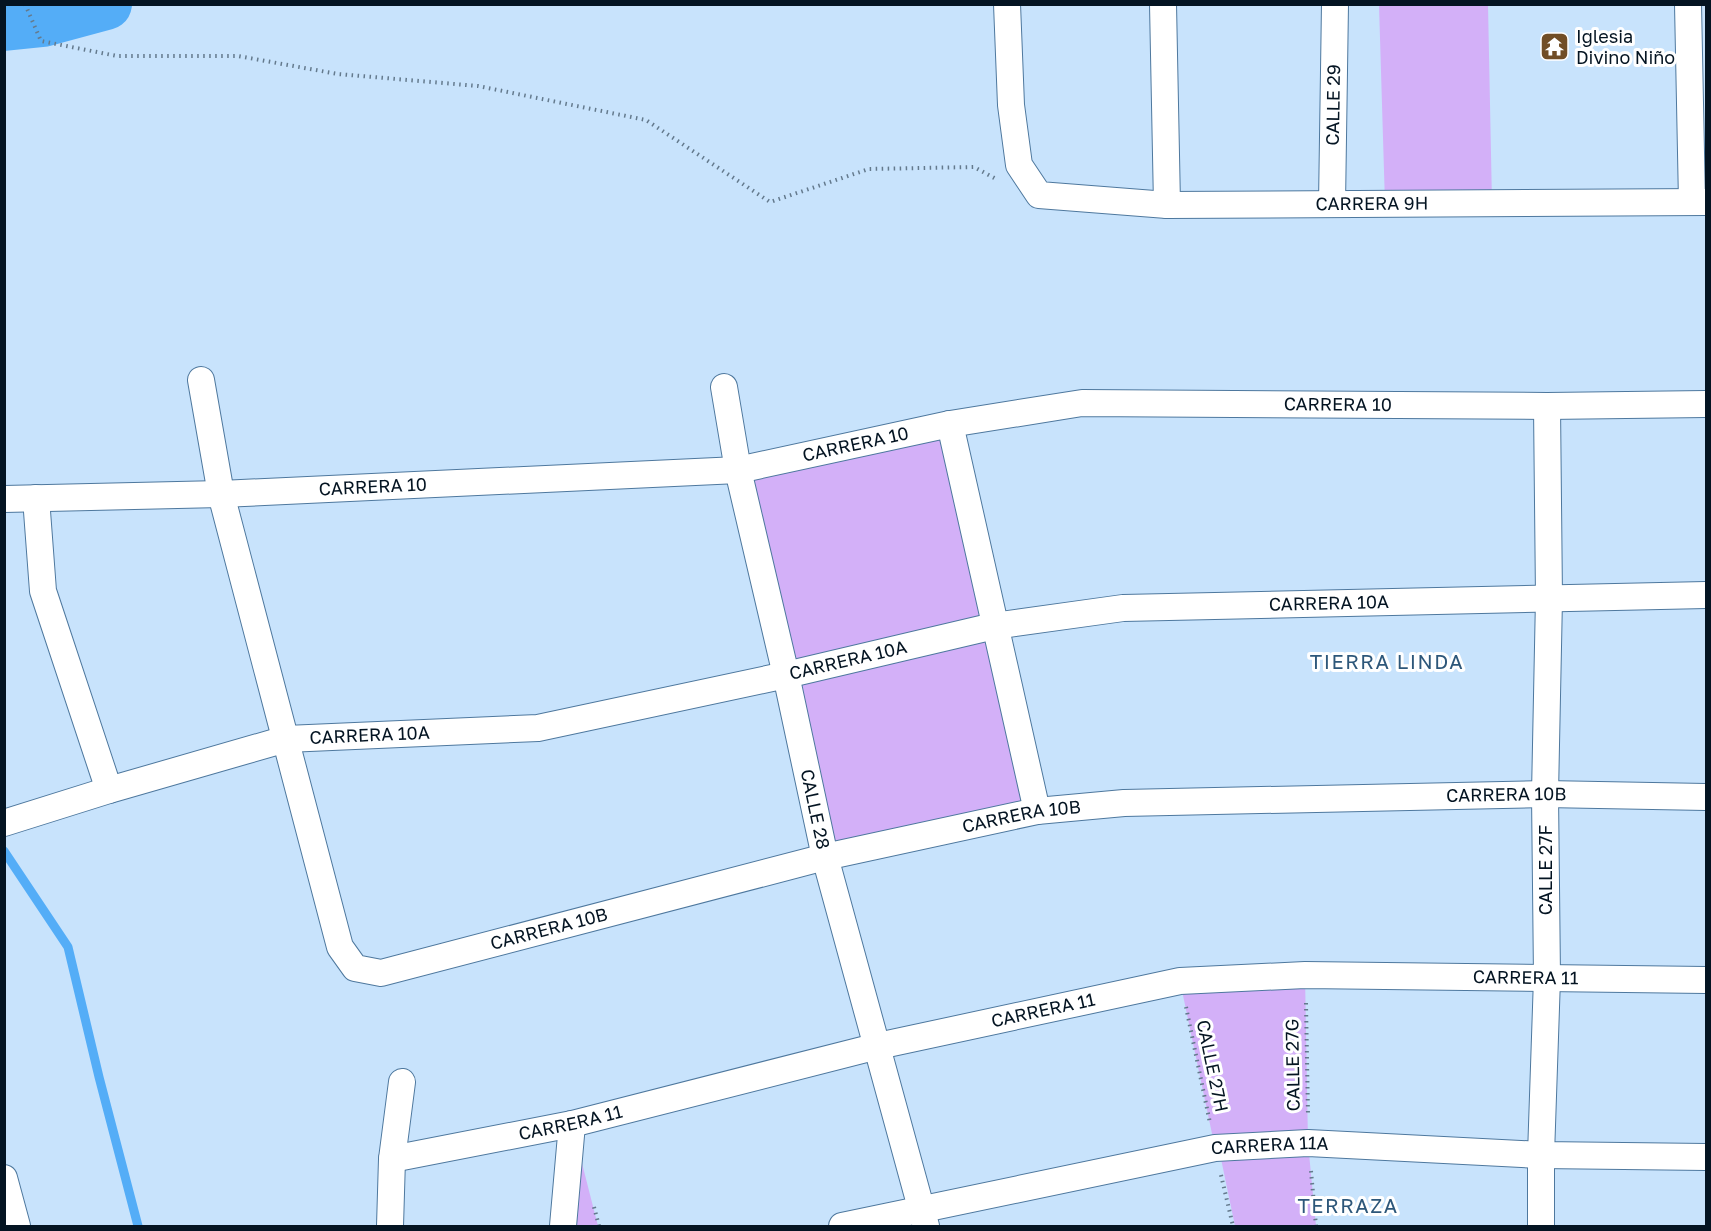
<svg xmlns="http://www.w3.org/2000/svg" width="1711" height="1231" font-family="'Golos Text',sans-serif">
  <style>
    .green { fill: #d3b0f8 }
    .lines { fill: none; stroke-linecap: round; stroke-linejoin: round }
    .stream { stroke: #54adf7; stroke-width: 9 }
    .river { stroke: #54adf7; stroke-width: 52 }
    .minor-casing { stroke: #4e789e; stroke-width: 28 }
    .path { stroke: #647a8d; stroke-width: 4; stroke-dasharray: 1.5 4.5; stroke-linecap: butt }
    .minor { stroke: #fff; stroke-width: 26 }
    .labels { text-anchor: middle; stroke-width: 6; stroke-linejoin: round; paint-order: stroke }
    .poi-label { font-size: 18px; fill: #041422; stroke: #fff; text-anchor: start }
    .street-label { font-size: 18px; fill: #041422; stroke: #fff }
    .neighbourhood-label { font-size: 20px; letter-spacing: 1.5px; fill: #2d577a; stroke: #fff }
  </style>
  <rect width="100%" height="100%" fill="#c8e3fc"/>
  <path class="green" d="M1379 5H1488L1492 203 1385 204Z
    M950 424 1037 811 825 857 738 470Z
    M1305 975 1308 1143 1316 1226H1235L1220 1154 1215 1148 1180 981Z
    M572 1124 598 1226H563Z"/>
  <g class="lines">
    <path class="stream" d="M4 851 68 947 99 1077 138 1226"/>
    <path class="river" d="M4 25 43 21 106 4"/>
    <defs>
      <g id="minor">
        <path id="s1" d="M1007 4 1011 105 1019 165 1039 195 1167 205 1706 202"/>
        <path d="M1163 4 1167 205"/>
        <path d="M1688 4 1692 202"/>
        <path id="s2" d="M1332 204 1335 4"/>
        <path id="s3" d="M201 380 221 494 340 947 355 968 381 973 825 857 1037 811 1124 803 1545 794 1706 797"/>
        <path id="s4" d="M724 387 738 470 786 675 825 857 926 1226"/>
        <path d="M950 424 1037 811"/>
        <path d="M36 498 43 591 109 790"/>
        <path id="s5" d="M4 499 221 494 738 470 950 424 1082 403 1547 406 1706 404"/>
        <path id="s6" d="M4 823 109 790 286 739 538 728 786 675 994 626 1123 608 1706 595"/>
        <path id="s7" d="M392 1159 572 1124 878 1046 1180 981 1305 975 1706 980"/>
        <path d="M4 1178 17 1226"/>
        <path d="M390 1226 392 1159 402 1082"/>
        <path d="M563 1226 572 1124"/>
        <path id="s8" d="M842 1226 1215 1148 1308 1143 1541 1155 1706 1157"/>
        <path d="M1541 1226V1155L1547 978 1545 794 1549 598 1547 406"/>
      </g>
    </defs>
    <use href="#minor" class="minor-casing"/>
    <path class="path" d="M25 4 41 41 117 56H238L338 74 478 86 646 120 770 202 869 169 974 167 996 179
      M1306 1003 1308 1115
      M1186 1007 1210 1123
      M1311 1171 1316 1226
      M1221 1175 1233 1226
      M594 1207 599 1226"/>
    <use href="#minor" class="minor"/>
  </g>
  <defs>
    <symbol id="temple-square" viewBox="-11 -11 22 22"><rect x="-9" y="-9" width="18" height="18" rx="4" fill="#714e27" stroke="#fff"/><path d="M0-6L5-2H3V0L6.5 2.5H4V6H1.5V3h-3V6H-4V2.5H-6.5L-3 0V-2H-5Z" fill="#fff"/></symbol>
  </defs>
  <g fill-rule="evenodd">
    <use href="#temple-square" x="1538" y="30" width="33" height="33"/>
  </g>
  <g class="labels">
    <g class="poi-label">
      <text x="1576" y="43">Iglesia<tspan x="1576" dy="21">Divino Niño</tspan></text>
    </g>
    <g class="street-label">
      <text dy="6" stroke="none"><textPath href="#s2" startOffset="99">CALLE 29</textPath></text>
      <text dy="6" stroke="none"><textPath href="#s1" startOffset="531">CARRERA 9H</textPath></text>
      <text dy="6" stroke="none"><textPath href="#s5" startOffset="1341">CARRERA 10</textPath></text>
      <text dy="6" stroke="none"><textPath href="#s5" startOffset="855">CARRERA 10</textPath></text>
      <text dy="6" stroke="none"><textPath href="#s5" startOffset="369">CARRERA 10</textPath></text>
      <text dy="6" stroke="none"><textPath href="#s6" startOffset="1350">CARRERA 10A</textPath></text>
      <text dy="6" stroke="none"><textPath href="#s6" startOffset="864">CARRERA 10A</textPath></text>
      <text dy="6" stroke="none"><textPath href="#s6" startOffset="378">CARRERA 10A</textPath></text>
      <text dy="6" stroke="none"><textPath href="#s3" startOffset="1782">CARRERA 10B</textPath></text>
      <text dy="6" stroke="none"><textPath href="#s4" startOffset="432">CALLE 28</textPath></text>
      <text dy="6" stroke="none"><textPath href="#s3" startOffset="1296">CARRERA 10B</textPath></text>
      <text transform="translate(1546 870) rotate(-90)" y="6">CALLE 27F</text>
      <text dy="6" stroke="none"><textPath href="#s3" startOffset="810">CARRERA 10B</textPath></text>
      <text dy="6" stroke="none"><textPath href="#s7" startOffset="1154">CARRERA 11</textPath></text>
      <text dy="6" stroke="none"><textPath href="#s7" startOffset="668">CARRERA 11</textPath></text>
      <text transform="translate(1293 1065) rotate(-91)" y="6">CALLE 27G</text>
      <text transform="translate(1212 1066) rotate(78)" y="6">CALLE 27H</text>
      <text dy="6" stroke="none"><textPath href="#s7" startOffset="182">CARRERA 11</textPath></text>
      <text dy="6" stroke="none"><textPath href="#s8" startOffset="436">CARRERA 11A</textPath></text>
    </g>
    <g class="neighbourhood-label">
      <text x="1387" y="669">TIERRA LINDA</text>
      <text x="1348" y="1213">TERRAZA</text>
    </g>
  </g>
  <rect width="1711" height="1231" fill="none" stroke="#041422" stroke-width="12"/>
</svg>
